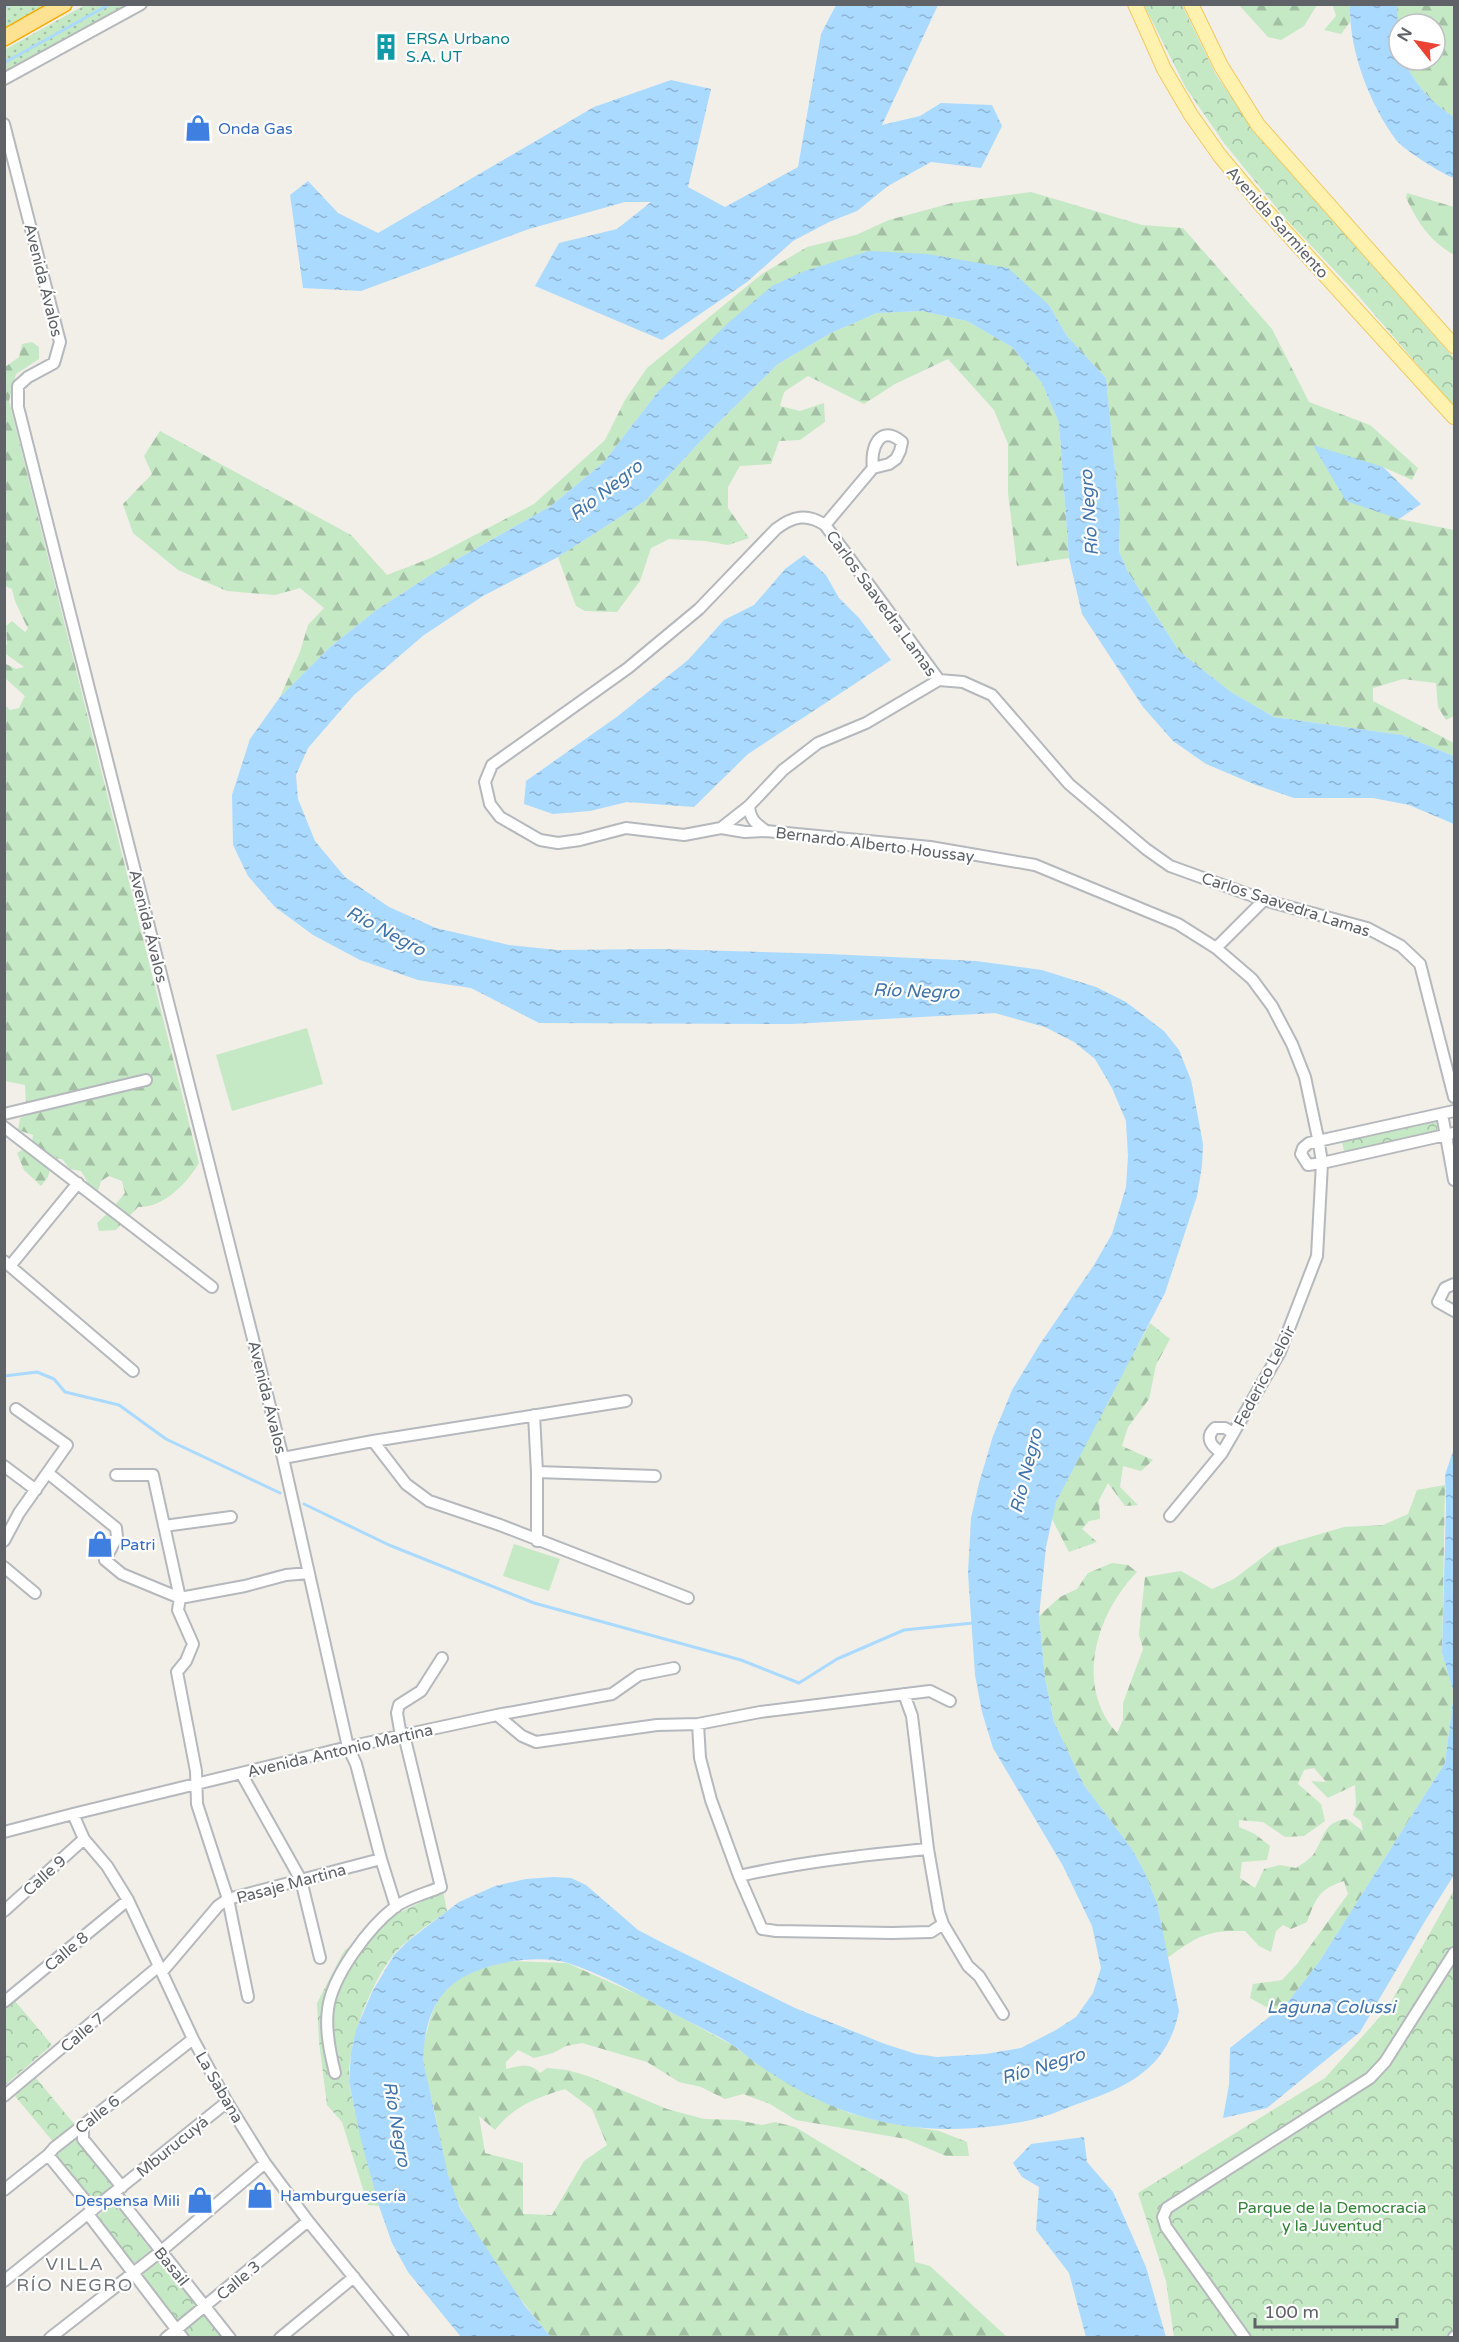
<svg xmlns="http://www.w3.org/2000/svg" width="1459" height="2342" font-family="'Varela Round',sans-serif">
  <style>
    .grass { fill: url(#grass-dots) }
    .forest { fill: url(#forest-firs); fill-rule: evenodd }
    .park { fill: url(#park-crowns) }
    .garden { fill: #c5e8c5 }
    .water { fill: url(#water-ripples) }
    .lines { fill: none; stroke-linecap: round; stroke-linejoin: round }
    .stream { stroke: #aadaff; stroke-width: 3 }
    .minor-casing { stroke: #b5b8bc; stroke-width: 14 }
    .major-casing { stroke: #f2c960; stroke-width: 16 }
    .highway-casing { stroke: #f9ab00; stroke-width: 18 }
    .minor { stroke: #fff; stroke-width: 10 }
    .major { stroke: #fff2af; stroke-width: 14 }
    .highway { stroke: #fde293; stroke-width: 15 }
    .labels { text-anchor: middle; stroke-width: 4.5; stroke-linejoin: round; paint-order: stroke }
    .culture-label { font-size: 16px; fill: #0d838f; stroke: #fff; text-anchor: start }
    .shop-label { font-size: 16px; fill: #366cbe; stroke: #fff; text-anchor: start }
    .street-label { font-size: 16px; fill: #5f6368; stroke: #fff }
    .park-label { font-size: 16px; fill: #348238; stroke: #fff }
    .water-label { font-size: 18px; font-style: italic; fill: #4174aa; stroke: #fff }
    .neighbourhood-label { font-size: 18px; letter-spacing: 1.5px; fill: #70757a; stroke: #fff }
  </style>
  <defs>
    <pattern id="grass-dots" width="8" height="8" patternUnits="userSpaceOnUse" patternTransform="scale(1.5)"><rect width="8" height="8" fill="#c5e8c5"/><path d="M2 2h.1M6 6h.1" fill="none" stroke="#a3c0a4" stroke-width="1.8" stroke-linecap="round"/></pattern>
    <pattern id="forest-firs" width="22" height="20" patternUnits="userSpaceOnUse" patternTransform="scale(1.5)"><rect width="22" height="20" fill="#c5e8c5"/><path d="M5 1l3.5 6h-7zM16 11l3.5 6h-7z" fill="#a3c0a4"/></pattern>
    <pattern id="park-crowns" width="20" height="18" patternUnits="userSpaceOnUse" patternTransform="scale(1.5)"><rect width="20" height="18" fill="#c5e8c5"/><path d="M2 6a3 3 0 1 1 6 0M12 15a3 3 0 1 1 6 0" fill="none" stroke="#a3c0a4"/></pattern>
    <pattern id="water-ripples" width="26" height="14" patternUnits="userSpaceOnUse" patternTransform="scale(1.5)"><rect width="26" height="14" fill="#aadaff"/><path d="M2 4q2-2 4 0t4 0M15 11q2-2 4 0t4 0" fill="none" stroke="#8eb4d2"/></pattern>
  </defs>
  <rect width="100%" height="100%" fill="#f1efe8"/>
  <path class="grass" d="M13 5H48L5 29 4 9Z
    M85 5H127L5 73 4 50Z"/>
  <path class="forest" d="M1239 5H1317L1304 26 1281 40 1268 37Z
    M1319 5H1350V22L1341 34 1324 30 1336 16 1333 6Z
    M1397 5H1454V117C1432 103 1415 85 1404 60H1435V24H1399V48L1397 43Z
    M1031 192 1142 225 1183 228 1272 329 1309 402 1370 425 1418 468 1412 480 1383 467 1399 519 1454 530V716L1446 720 1438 707 1436 683 1403 679 1373 688V701L1454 743V756L1402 735 1274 717 1231 692 1179 651 1128 572 1119 551 1120 521 1106 378 1067 336 1049 305 927 254 657 393 604 462 551 506 438 570 375 611 329 648 280 697 300 652 308 625 324 608 300 588 275 595 227 591 178 570 133 533 123 504 152 474 144 456 160 431 351 535 387 575 431 558 534 504 605 440 625 400 647 368 762 274 807 247 856 235 889 220 952 203Z
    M1407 193 1454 207V255C1428 239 1419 224 1406 198Z
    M922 311 967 321 1012 347 1042 383 1059 423 1069 558 1017 566 1008 493V444L994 410 948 359 895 384 864 404 808 376 784 392 780 406 800 411 824 403 825 422 800 440 779 441 771 464 740 466 728 487V508L749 538 728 545 705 541 669 539 651 548 640 581 617 612 585 611 576 606 558 557 645 501 711 430 778 364 831 333 877 313Z
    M32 342 39 347V359L16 374 9 401 199 1163C187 1183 164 1208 138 1207L116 1230 99 1231 97 1223 110 1211 125 1193 122 1181 109 1176 101 1181 98 1191 90 1196 88 1183 81 1171 70 1169 62 1159 53 1158 48 1177 41 1186 24 1170 17 1153 32 1143 33 1135 18 1130 20 1118 37 1113 26 1103 25 1085 5 1081V705L10 710 19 708 25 696 5 678 4 663 16 669 24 667 6 654 4 649 7 644 6 626 12 621 25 632 28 629 15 601 12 589 5 586V367L19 357 22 344Z
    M1150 1323 1170 1339 1156 1365 1149 1399 1128 1427 1122 1446 1153 1460 1141 1471 1123 1466 1120 1487 1138 1505 1125 1506 1108 1483 1099 1500 1100 1519 1089 1521 1082 1529 1097 1542 1069 1552 1051 1517 1056 1502 1103 1409Z
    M1445 1485 1442 1653 1454 1693 1445 1763 1319 1962 1287 2003 1275 2012 1250 1998 1253 1984 1282 1980 1297 1964 1348 1894 1344 1881C1319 1889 1316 1898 1307 1922L1291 1929 1283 1925 1276 1931 1271 1952 1259 1946 1245 1931C1206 1930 1198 1936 1167 1958L1157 1903 1144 1871 1132 1849 1084 1785 1054 1722 1045 1678 1039 1616 1060 1597 1077 1589 1088 1573 1112 1563 1128 1565 1137 1572C1096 1614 1074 1686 1117 1733L1123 1720V1703L1143 1649 1139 1634 1145 1577 1181 1571 1212 1589 1234 1579 1276 1547 1344 1527 1383 1525 1408 1514 1417 1490ZM1314 1768 1326 1782 1311 1781 1328 1798 1355 1785 1356 1805 1353 1815 1361 1821 1363 1831 1347 1819C1324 1822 1325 1835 1315 1852 1311 1859 1302 1864 1296 1868L1280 1865 1264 1869 1255 1888 1240 1878 1242 1862 1267 1860 1270 1846 1255 1834 1239 1827V1820L1263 1822 1285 1837 1304 1836 1325 1821 1321 1804 1298 1784 1304 1770Z
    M509 1961 567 1963 641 1996 734 2046 756 2063 831 2105 849 2113 884 2122 939 2131 967 2142 969 2156H946L906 2139 796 2120 770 2104 743 2094 725 2099 701 2087 679 2082 647 2062 582 2043 566 2046 553 2053 534 2058 518 2050 506 2062V2069C520 2066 529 2062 540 2073L547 2068 567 2070 588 2076 667 2109 704 2119 737 2120 762 2125 775 2122 795 2127 908 2195 915 2262 930 2266 1007 2337H551C518 2298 487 2255 462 2210 446 2182 442 2149 436 2118 432 2099 425 2079 423 2060 422 2049 425 2039 428 2028 438 1982 467 1971 509 1961ZM565 2089 592 2109 607 2145 584 2161 552 2215 523 2214V2163L485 2153 479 2116 495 2130C515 2105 536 2098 565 2089Z"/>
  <path class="park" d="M1144 5H1182L1216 75 1266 145 1454 358V407L1356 293 1285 218 1224 143 1186 88Z
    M1436 1122 1438 1131 1344 1151 1342 1142Z
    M1454 1890V2337H1174L1166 2281 1138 2193 1325 2078 1387 2009Z
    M443 1891 447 1911C430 1924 409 1937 394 1954 370 1984 347 2043 349 2082 350 2092 354 2103 356 2113 362 2144 371 2175 379 2206L368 2205 342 2122 327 2105 319 2041 317 2003 344 1951 385 1920Z
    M15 2001 52 2045 5 2085V2011Z
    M36 2078 75 2125 54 2143 15 2096Z
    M76 2139 115 2186 94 2203 55 2156Z
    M114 2203 151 2250 132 2265 95 2218Z
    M161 2260 198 2307 179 2322 142 2275Z
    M202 2313 221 2337H190L183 2329Z"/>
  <path class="garden" d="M307 1028 323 1084 232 1111 216 1055Z
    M514 1544 560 1559 549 1591 503 1576Z"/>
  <path class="water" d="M836 5H938L882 125 920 116 941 103 992 105 1002 126 981 168 931 162 888 186 857 211 829 222 793 241 747 282 662 340 535 286 559 243 617 229 651 202H625L529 229 361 291 303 288 290 195 308 181 338 213 378 233 594 107 671 80 711 89 688 187 725 207 798 167 821 34Z
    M1350 5H1397L1399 60H1404C1415 85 1432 103 1454 117V178C1442 174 1404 150 1396 140 1369 103 1349 50 1350 5Z
    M869 251 927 254 1008 268 1049 305 1067 336 1106 378 1120 521 1119 551 1128 572 1179 651 1231 692 1274 717 1402 735 1454 756V824L1409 805 1373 798H1294L1256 785 1206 764 1173 741 1143 707 1082 614 1069 558 1059 423 1042 383 1012 347 967 321 922 311 877 313 831 333 778 364 711 430 645 501 558 557 483 596 424 635 354 695 308 748 296 775 298 799 315 841 345 877 389 907 436 928 509 945 557 950 661 949 829 954 976 961 1042 970 1096 987 1126 1002 1164 1031 1179 1050 1191 1080 1203 1144 1202 1166 1197 1196 1165 1293 1056 1502 1046 1547 1039 1616 1045 1678 1054 1722 1084 1785 1132 1849 1144 1871 1157 1903 1179 2011C1168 2066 1132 2085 1083 2102 1066 2108 1049 2116 1031 2120 971 2133 907 2133 848 2112 816 2101 783 2082 756 2063 748 2058 742 2051 734 2046 717 2035 697 2026 678 2016 644 1998 605 1975 568 1963 540 1955 499 1961 474 1972 435 1988 425 2020 423 2060L448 2175 460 2208 525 2306 551 2337H461L408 2272 392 2243 379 2206 361 2140 349 2082 351 2053 356 2030 372 1992 394 1955 408 1941 459 1902 495 1886 526 1879 553 1877 571 1878 586 1885 638 1930 663 1943 795 2008 885 2044 916 2054 937 2057 985 2054 1021 2048 1056 2030 1076 2017 1093 1993 1101 1968 1092 1926 1063 1866 993 1748 982 1712 975 1675 968 1573 971 1518 979 1483 993 1436 1012 1390 1040 1344 1094 1265 1112 1234 1126 1187 1128 1156 1126 1121 1112 1088 1095 1059 1074 1042 1045 1027 995 1013 792 1024 539 1023 471 988 418 980 360 960 313 935 275 907 248 876 233 845 232 795 250 739 280 697 329 648 375 611 438 570 551 506 604 462 657 393 727 324 772 286 805 271Z
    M1313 445 1383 467 1421 504 1399 519 1346 501Z
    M804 555 826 575 839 598 859 618 891 660 748 754 694 807 627 802 590 811 553 814 524 804 526 781 618 716 688 660 724 620 754 605 785 569Z
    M1454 1448V1875L1425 1921 1360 2032 1267 2108 1223 2118 1229 2085 1230 2048 1287 2003 1319 1962 1445 1763 1454 1693 1442 1653 1446 1505 1445 1475Z
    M1084 2137 1087 2162 1113 2192 1146 2267 1166 2337H1086L1069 2273 1036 2230 1039 2187 1022 2177 1013 2163 1031 2144Z"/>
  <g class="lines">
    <path class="stream" d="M4 8 10 4
      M4 63 110 4
      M4 1376 37 1372 54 1379 65 1392 119 1405 166 1439 280 1493
      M304 1504 389 1545 534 1603 741 1660 799 1683 837 1659 904 1630 973 1623"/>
    <defs>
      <path id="minor" d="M4 79 141 4
        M4 124 60 342 54 363 28 377 18 386V407L283 1458 348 1747 356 1764 381 1859 396 1907
        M825 525 873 468 889 464 896 459 900 451 902 442C880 423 870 448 873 468
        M749 806C750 819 755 823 766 831
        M721 828 749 806 783 770 818 743 866 723 939 680
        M1216 948 1264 900
        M1454 1111 1309 1143 1303 1148 1301 1154 1308 1165 1322 1163 1454 1133
        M4 1114 146 1080
        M1442 1114 1454 1180
        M4 1127 212 1287
        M4 1261 133 1371
        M10 1266 78 1183
        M1454 1284 1445 1288 1438 1302 1454 1311
        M534 1415 537 1472V1541
        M373 1441 406 1484 429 1501 500 1525 688 1598
        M1222 1453C1212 1447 1204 1438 1215 1428H1225L1233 1433
        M283 1458 373 1441 626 1401
        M4 1466 36 1490
        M537 1472 655 1476
        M48 1473 116 1528 117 1537 105 1560 122 1574 180 1598 245 1586 286 1575 309 1573
        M116 1475H153L180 1598 178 1610 193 1644 186 1661 177 1672 196 1771 197 1804 228 1899 248 1997
        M1170 1516 1222 1453 1280 1352 1317 1256 1322 1163 1319 1143 1305 1077 1292 1044 1272 1006 1252 979 1216 948 1178 924 1035 865 930 847 766 831 745 832 721 828 684 835 626 828 580 840 558 843 540 840 500 817 490 804 485 782 492 765 628 668 699 609 776 529C793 516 807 513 825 525L939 680 963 682 992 695 1069 784 1146 849 1170 866 1264 900 1367 928 1401 946 1420 964 1454 1097
        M164 1526 231 1517
        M4 1541 19 1513 67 1445 16 1409
        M4 1567 35 1593
        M904 1694 912 1716 928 1849 939 1912 943 1924 968 1966 979 1976 1003 2014
        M497 1715 522 1736 536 1742 657 1725 698 1724 760 1712 930 1691 950 1701
        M698 1724 700 1758 711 1800 739 1876 762 1929 776 1931 892 1933 931 1932 943 1924
        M401 1736 397 1713 399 1705 421 1691 442 1658
        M241 1773 301 1880 320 1958
        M73 1814 84 1839 107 1866 128 1900 193 2039 227 2102 265 2163 308 2221 403 2338
        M4 1832 73 1814 348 1747 497 1715 612 1694 639 1675 674 1668
        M739 1876C801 1862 864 1855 928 1849
        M4 1911 84 1839
        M162 1972 218 1906 228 1899 381 1859
        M4 2002 128 1900
        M335 2073C330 2053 325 2030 328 2009 332 1976 369 1927 395 1907 407 1898 427 1893 441 1887L404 1735
        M4 2096 159 1966
        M83 2125V2139L122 2187
        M48 2155 93 2210
        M4 2190 48 2155 54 2148 193 2039
        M115 2193 230 2338
        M88 2214 183 2338
        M4 2281 227 2102
        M50 2338 160 2252 265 2163
        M166 2338 308 2221
        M280 2338 354 2277
        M1245 2338 1166 2227 1163 2217 1167 2208 1370 2078 1385 2062 1454 1953
        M1454 2338V2337"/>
      <path id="major" d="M1135 4 1164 69 1191 115 1220 156 1262 206 1454 417
        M1191 4 1221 66 1258 125 1454 346"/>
      <path id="highway" d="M4 38 64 4"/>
    </defs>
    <use href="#minor" class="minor-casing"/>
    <use href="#major" class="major-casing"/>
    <use href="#highway" class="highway-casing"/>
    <use href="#minor" class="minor"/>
    <use href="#major" class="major"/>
    <use href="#highway" class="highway"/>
  </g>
  <defs>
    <symbol id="building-bare" viewBox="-9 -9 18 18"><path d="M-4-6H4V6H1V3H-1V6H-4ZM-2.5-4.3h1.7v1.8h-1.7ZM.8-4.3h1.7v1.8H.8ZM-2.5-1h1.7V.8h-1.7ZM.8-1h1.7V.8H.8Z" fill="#0f9aa8" stroke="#fff" stroke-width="2.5" paint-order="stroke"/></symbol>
    <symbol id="shop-bare" viewBox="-9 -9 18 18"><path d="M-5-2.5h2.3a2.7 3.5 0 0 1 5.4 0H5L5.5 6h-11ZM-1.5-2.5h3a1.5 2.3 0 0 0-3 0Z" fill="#3f7fe0" stroke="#fff" stroke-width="2.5" paint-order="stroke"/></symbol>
  </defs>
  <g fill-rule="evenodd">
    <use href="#building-bare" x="367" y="28" width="38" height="38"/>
    <use href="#shop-bare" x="179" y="109" width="38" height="38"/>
    <use href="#shop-bare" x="81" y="1525" width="38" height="38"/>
    <use href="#shop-bare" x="241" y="2176" width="38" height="38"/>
    <use href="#shop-bare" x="181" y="2181" width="38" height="38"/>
  </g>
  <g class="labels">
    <g class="culture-label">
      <text x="406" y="44">ERSA Urbano<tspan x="406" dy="18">S.A. UT</tspan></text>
    </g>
    <g class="shop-label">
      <text x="218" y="134">Onda Gas</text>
      <text x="120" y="1550">Patri</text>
      <text x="280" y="2201">Hamburguesería</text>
      <text x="180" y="2206" text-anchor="end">Despensa Mili</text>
    </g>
    <g class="street-label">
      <text transform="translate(1278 222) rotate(48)" y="6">Avenida Sarmiento</text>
      <text transform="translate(44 280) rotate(76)" y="6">Avenida Ávalos</text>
      <text transform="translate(882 603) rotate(54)" y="6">Carlos Saavedra Lamas</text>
      <text transform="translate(875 844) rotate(7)" y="6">Bernardo Alberto Houssay</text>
      <text transform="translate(1286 904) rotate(18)" y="6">Carlos Saavedra Lamas</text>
      <text transform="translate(149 926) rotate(76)" y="6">Avenida Ávalos</text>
      <text transform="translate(1264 1376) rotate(-62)" y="6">Federico Leloir</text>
      <text transform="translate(268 1397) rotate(76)" y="6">Avenida Ávalos</text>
      <text transform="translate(340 1750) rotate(-13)" y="6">Avenida Antonio Martina</text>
      <text transform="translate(44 1875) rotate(-42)" y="6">Calle 9</text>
      <text transform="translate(291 1883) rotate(-15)" y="6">Pasaje Martina</text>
      <text transform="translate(66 1951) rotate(-40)" y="6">Calle 8</text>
      <text transform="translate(82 2032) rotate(-40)" y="6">Calle 7</text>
      <text transform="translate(220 2087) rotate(60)" y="6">La Sabana</text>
      <text transform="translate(97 2114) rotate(-38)" y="6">Calle 6</text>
      <text transform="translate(172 2146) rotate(-39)" y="6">Mburucuyá</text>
      <text transform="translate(172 2266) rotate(51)" y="6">Basail</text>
      <text transform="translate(238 2280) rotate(-40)" y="6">Calle 3</text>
    </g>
    <g class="park-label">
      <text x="1332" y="2213">Parque de la Democracia<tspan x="1332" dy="18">y la Juventud</tspan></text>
    </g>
    <g class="water-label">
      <text transform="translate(606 490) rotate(-38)" y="6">Río Negro</text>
      <text transform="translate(1089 513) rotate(-94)" y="6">Río Negro</text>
      <text transform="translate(386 931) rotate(28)" y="6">Río Negro</text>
      <text transform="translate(916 991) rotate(2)" y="6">Río Negro</text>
      <text transform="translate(1026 1471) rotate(-76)" y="6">Río Negro</text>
      <text x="1331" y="2013">Laguna Colussi</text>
      <text transform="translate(1043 2066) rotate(-17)" y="6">Río Negro</text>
      <text transform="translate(397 2124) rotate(80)" y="6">Río Negro</text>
    </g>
    <g class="neighbourhood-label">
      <text x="75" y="2270">VILLA<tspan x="75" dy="21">RÍO NEGRO</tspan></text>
    </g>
  </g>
  <rect width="1459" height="2342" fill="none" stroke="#5f6368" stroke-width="12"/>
  <g transform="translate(1417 42) rotate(301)"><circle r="28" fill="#ffffff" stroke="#bfc1c3" stroke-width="1.5"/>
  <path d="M0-4.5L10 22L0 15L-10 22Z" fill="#ea4335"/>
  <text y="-9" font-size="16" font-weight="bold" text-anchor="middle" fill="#5f6368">N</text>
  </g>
  <path d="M1255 2318v9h142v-9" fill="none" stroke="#5f6368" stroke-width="3"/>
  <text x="1264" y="2318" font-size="18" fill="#5f6368" stroke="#ffffff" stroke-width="4.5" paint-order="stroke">100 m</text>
</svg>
